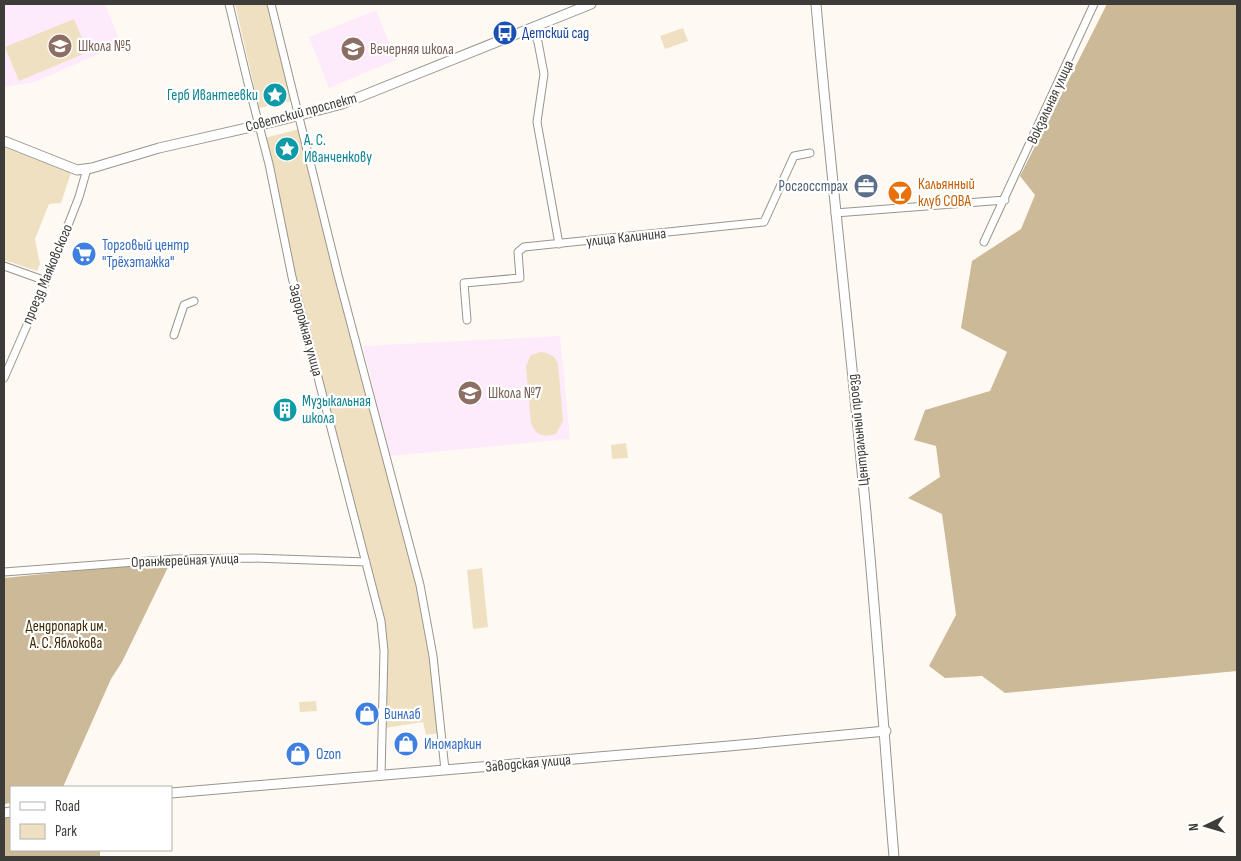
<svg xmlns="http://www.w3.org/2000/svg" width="1241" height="861" font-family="'Sofia Sans Condensed',sans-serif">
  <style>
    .education { fill: #fdeafb }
    .green { fill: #f0e0c2 }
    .forest { fill: #cbb997 }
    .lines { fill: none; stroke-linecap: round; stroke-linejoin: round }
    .minor-casing { stroke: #99958c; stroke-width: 9 }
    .tertiary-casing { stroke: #99958c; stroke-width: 11 }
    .secondary-casing { stroke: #99958c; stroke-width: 11 }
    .minor { stroke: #fff; stroke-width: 7 }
    .tertiary { stroke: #fff; stroke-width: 9 }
    .secondary { stroke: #fff; stroke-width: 9 }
    .labels { text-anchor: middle; stroke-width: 4.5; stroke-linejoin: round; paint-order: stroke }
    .transit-label { font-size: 15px; fill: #164399; stroke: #fff; text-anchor: start }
    .education-label { font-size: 15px; fill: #785e54; stroke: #fff; text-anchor: start }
    .culture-label { font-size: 15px; fill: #0d838f; stroke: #fff; text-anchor: start }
    .street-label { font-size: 15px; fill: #3e3c38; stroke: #fff }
    .food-label { font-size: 15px; fill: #c56008; stroke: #fff; text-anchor: start }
    .service-label { font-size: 15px; fill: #4e5e75; stroke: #fff; text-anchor: end }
    .shop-label { font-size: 15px; fill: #366cbe; stroke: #fff; text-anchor: start }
    .park-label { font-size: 15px; fill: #3c2a00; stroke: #fff }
  </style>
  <rect width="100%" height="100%" fill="#fefaf3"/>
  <path class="education" d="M4 4H105L121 44 35 82 4 87Z
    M376 10 396 60 329 88 309 37Z
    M560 336 570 439 389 456 363 346Z"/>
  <path class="green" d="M235 4H267L291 101 259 108Z
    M74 19 88 52 19 81 5 47Z
    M683 28 688 41 665 49 660 36Z
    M299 129 420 585 441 733 426 735 423 722 385 728 387 694 381 621 292 277 276 177 265 138Z
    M4 147 71 173 61 203 49 204 35 239 40 264 37 271 4 260Z
    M541 352C550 353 555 356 558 364L563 421 556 434C542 437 537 436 531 423L526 366 531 355Z
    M626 443 628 458 612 459 611 445Z
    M482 568 488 627 473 629 467 570Z
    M316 701 317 711 300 712 299 702Z"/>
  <path class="forest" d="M1107 4H1237V671L1005 693 982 676 945 678 929 666 956 615 942 514 908 498 940 477 936 446 914 440 925 410 990 391 1007 352 961 328 972 261 1021 229 1035 195 1020 176Z
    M171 561 122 662 111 679 63 787H11V803L4 804V578Z
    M11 817V850H100V857H4V818Z"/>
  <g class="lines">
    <defs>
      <path id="minor" d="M229 4 247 79 269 164 292 277 381 621 384 651 381 776
        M271 4 338 275 420 585 433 656 445 770
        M532 28 538 42 544 74 537 122 559 244
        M835 213 1005 200
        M984 242 1094 4
        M4 266 46 281
        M467 320 464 283 520 278 518 252 524 247 764 222 794 156 810 153
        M174 335 184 305 194 301
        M4 378 45 284 79 197 87 169
        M4 572 175 559 252 558 366 562"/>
      <path id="tertiary" d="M4 141 77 170 92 168 159 148 277 121 342 104 591 4
        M171 793 729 746 886 731
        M4 813 11 812"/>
      <path id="secondary" d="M816 4C830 167 849 329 864 492 876 614 884 736 894 857"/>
    </defs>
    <use href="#minor" class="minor-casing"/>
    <use href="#tertiary" class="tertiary-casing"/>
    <use href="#secondary" class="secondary-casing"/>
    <use href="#minor" class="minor"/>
    <use href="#tertiary" class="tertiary"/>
    <use href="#secondary" class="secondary"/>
  </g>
  <defs>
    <symbol id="bus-disc" viewBox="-11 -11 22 22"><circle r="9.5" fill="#1a4fb4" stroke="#fff"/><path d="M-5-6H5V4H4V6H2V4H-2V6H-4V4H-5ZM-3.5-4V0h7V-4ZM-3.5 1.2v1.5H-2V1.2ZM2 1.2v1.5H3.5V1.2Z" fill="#fff"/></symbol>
    <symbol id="school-disc" viewBox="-11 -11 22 22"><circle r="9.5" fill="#8d6e63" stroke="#fff"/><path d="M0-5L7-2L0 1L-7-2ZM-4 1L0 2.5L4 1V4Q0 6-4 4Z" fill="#fff"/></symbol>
    <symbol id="sight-disc" viewBox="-11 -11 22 22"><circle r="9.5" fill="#0f9aa8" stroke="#fff"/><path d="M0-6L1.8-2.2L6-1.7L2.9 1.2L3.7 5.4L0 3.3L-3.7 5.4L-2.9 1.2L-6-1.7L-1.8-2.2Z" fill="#fff"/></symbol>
    <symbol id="office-disc" viewBox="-11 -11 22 22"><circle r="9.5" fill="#5c6f8a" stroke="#fff"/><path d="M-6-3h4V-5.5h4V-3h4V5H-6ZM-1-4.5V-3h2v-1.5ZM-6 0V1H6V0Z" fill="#fff"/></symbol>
    <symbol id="bar-disc" viewBox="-11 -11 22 22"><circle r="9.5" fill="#e8710a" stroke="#fff"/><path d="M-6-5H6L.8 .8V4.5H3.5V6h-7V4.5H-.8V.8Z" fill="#fff"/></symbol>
    <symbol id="supermarket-disc" viewBox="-11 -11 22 22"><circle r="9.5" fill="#3f7fe0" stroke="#fff"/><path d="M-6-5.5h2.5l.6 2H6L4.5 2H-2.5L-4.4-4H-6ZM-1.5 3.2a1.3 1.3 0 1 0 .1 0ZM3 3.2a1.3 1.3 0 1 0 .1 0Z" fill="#fff"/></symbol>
    <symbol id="building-disc" viewBox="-11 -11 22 22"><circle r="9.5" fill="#0f9aa8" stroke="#fff"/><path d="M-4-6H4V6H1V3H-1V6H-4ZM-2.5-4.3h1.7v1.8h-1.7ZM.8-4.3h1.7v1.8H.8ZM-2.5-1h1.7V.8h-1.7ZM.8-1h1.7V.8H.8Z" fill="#fff"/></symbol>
    <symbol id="shop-disc" viewBox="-11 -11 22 22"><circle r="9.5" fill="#3f7fe0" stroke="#fff"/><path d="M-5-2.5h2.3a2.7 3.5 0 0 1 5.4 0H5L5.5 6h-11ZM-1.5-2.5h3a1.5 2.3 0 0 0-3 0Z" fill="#fff"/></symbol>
  </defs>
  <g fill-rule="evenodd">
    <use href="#bus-disc" x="491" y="19" width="28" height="28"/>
    <use href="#school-disc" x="46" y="32" width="28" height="28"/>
    <use href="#school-disc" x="339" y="35" width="28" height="28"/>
    <use href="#sight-disc" x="261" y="81" width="28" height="28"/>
    <use href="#sight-disc" x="273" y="135" width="28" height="28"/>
    <use href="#office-disc" x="852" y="172" width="28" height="28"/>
    <use href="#bar-disc" x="886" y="179" width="28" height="28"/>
    <use href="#supermarket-disc" x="70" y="240" width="28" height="28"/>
    <use href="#school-disc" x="456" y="379" width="28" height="28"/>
    <use href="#building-disc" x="271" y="396" width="28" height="28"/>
    <use href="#shop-disc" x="353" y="700" width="28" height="28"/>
    <use href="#shop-disc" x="392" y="730" width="28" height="28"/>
    <use href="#shop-disc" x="284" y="740" width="28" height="28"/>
  </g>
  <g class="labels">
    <g class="transit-label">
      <text x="522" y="38">Детский сад</text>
    </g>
    <g class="education-label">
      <text x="78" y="51">Школа №5</text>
      <text x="370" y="54">Вечерняя школа</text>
      <text x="488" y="398">Школа №7</text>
    </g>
    <g class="culture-label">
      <text x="258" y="100" text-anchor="end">Герб Ивантеевки</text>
      <text x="304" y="145">А. С.<tspan x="304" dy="17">Иванченкову</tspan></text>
      <text x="302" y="406">Музыкальная<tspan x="302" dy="17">школа</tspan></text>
    </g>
    <g class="street-label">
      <text transform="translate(1050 102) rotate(-65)" y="5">Вокзальная улица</text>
      <text transform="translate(301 112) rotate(-15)" y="5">Советский проспект</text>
      <text transform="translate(626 237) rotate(-6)" y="5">улица Калинина</text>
      <text transform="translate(47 274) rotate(-67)" y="5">проезд Маяковского</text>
      <text transform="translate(306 330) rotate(75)" y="5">Задорожная улица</text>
      <text transform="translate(858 430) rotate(-96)" y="5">Центральный проезд</text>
      <text transform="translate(185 560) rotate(-2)" y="5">Оранжерейная улица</text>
      <text transform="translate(528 763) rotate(-5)" y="5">Заводская улица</text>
    </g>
    <g class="food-label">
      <text x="918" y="189">Кальянный<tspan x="918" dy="17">клуб СОВА</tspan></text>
    </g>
    <g class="service-label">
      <text x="848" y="191">Росгосстрах</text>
    </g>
    <g class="shop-label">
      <text x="102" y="250">Торговый центр<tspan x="102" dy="17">"Трёхэтажка"</tspan></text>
      <text x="384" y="719">Винлаб</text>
      <text x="424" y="749">Иномаркин</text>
      <text x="316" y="759">Ozon</text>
    </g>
    <g class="park-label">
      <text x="66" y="631">Дендропарк им.<tspan x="66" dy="17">А. С. Яблокова</tspan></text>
    </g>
  </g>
  <rect width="1241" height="861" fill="none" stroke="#3e3c38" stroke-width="10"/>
  <rect x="10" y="786" width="162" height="65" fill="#ffffff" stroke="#b2b1af"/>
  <rect x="20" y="802" width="25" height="8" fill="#ffffff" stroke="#b2b1af"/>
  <text x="55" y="811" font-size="15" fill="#3e3c38">Road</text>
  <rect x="20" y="824" width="25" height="15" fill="#f0e0c2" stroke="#b2b1af"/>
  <text x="55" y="836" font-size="15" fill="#3e3c38">Park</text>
  <g transform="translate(1206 826) rotate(265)" stroke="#ffffff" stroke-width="4" paint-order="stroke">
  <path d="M0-4L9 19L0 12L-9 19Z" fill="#3e3c38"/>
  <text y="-8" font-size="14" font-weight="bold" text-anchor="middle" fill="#3e3c38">N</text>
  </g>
</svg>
